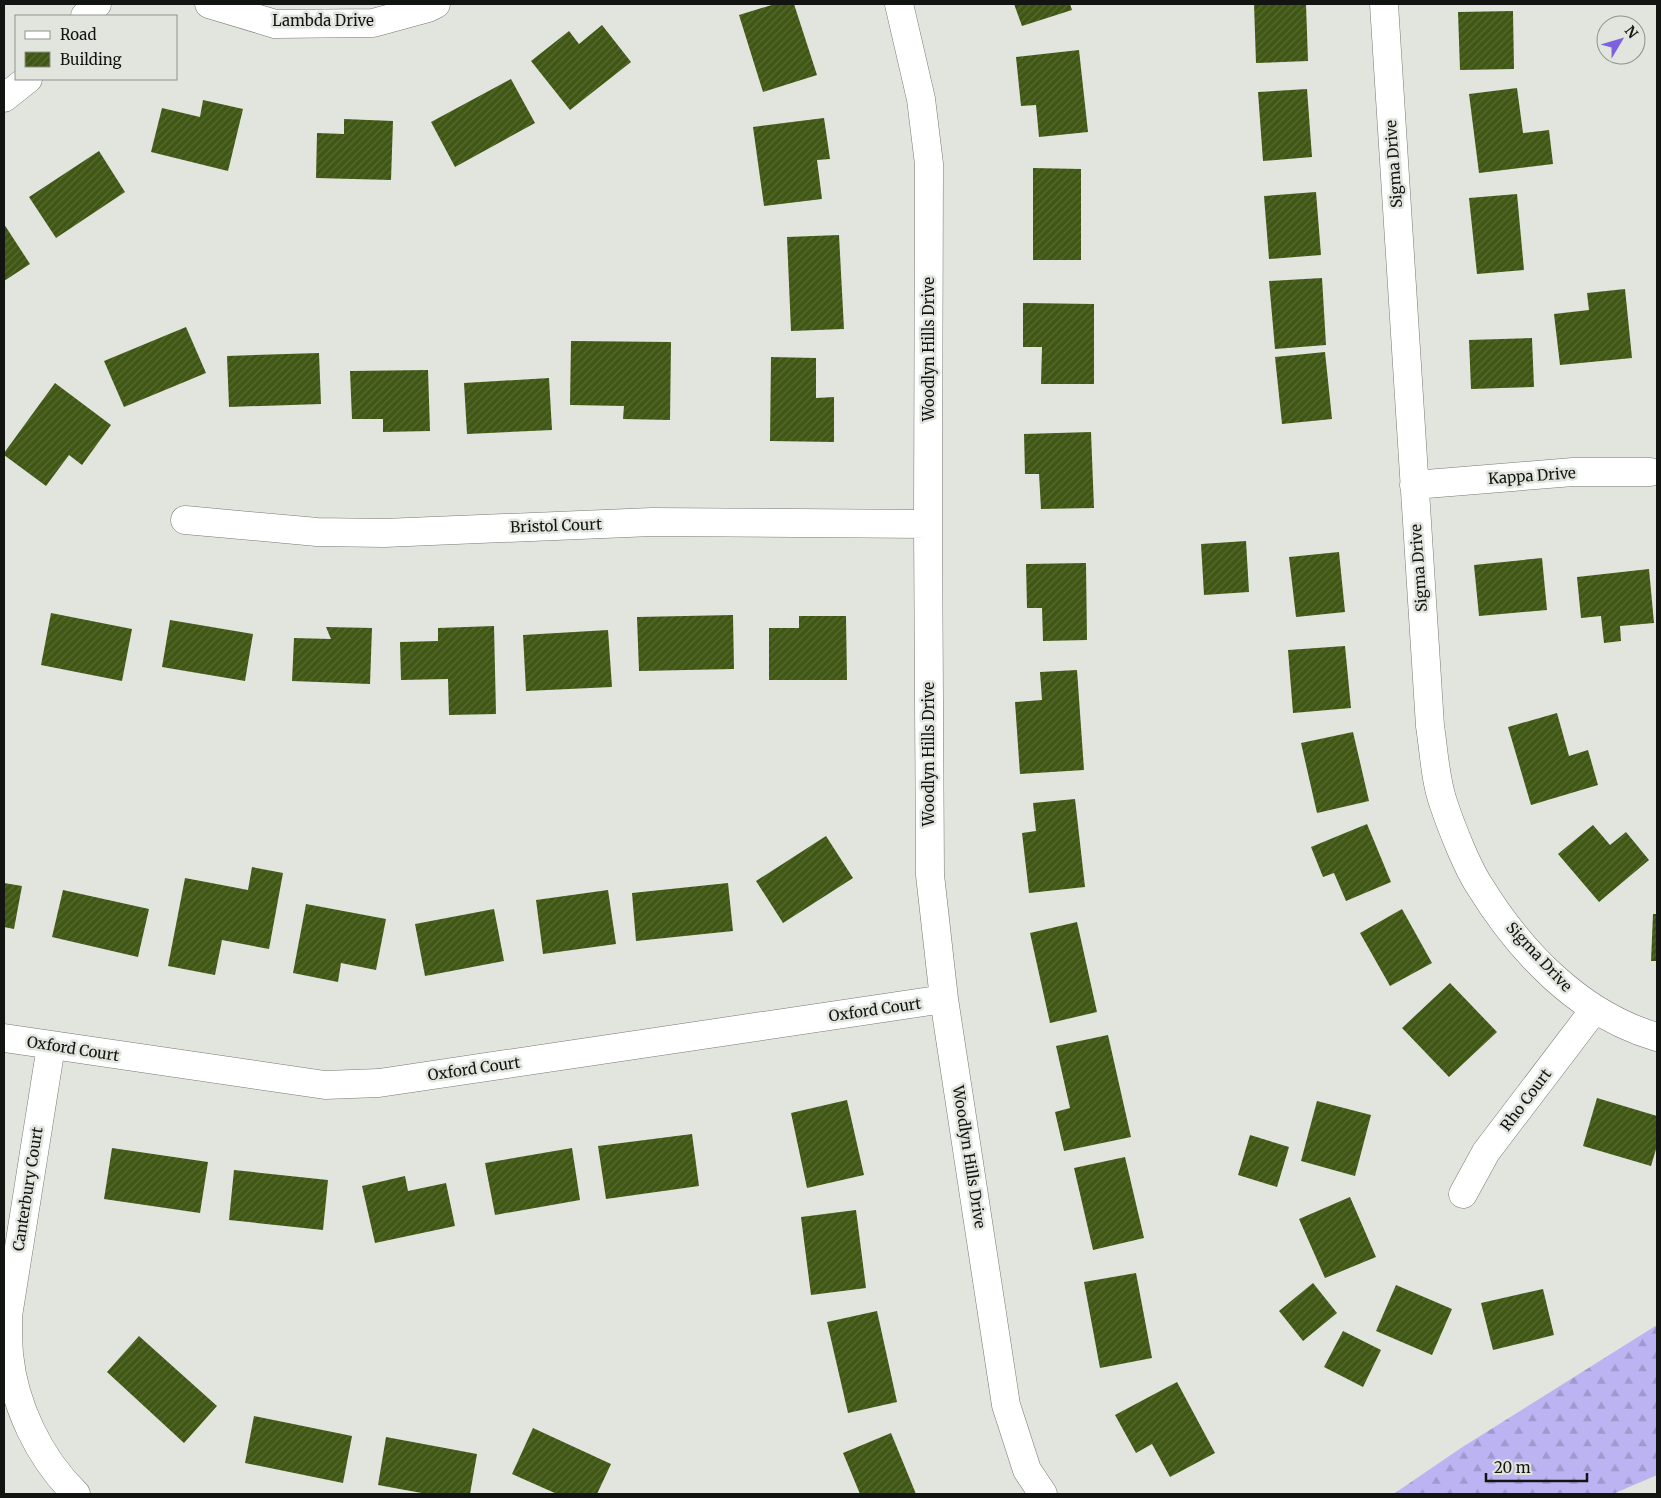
<svg xmlns="http://www.w3.org/2000/svg" width="1661" height="1498" font-family="Merriweather,serif">
  <style>
    .forest { fill: url(#forest-firs) }
    .building { fill: url(#building-hatch) }
    .lines { fill: none; stroke-linecap: round; stroke-linejoin: round }
    .minor-casing { stroke: #767a73; stroke-width: 29 }
    .minor { stroke: #fff; stroke-width: 28 }
    .labels { text-anchor: middle; stroke-width: 5; stroke-linejoin: round; paint-order: stroke }
    .street-label { font-size: 15px; fill: #121411; stroke: #e2e5dd }
  </style>
  <defs>
    <pattern id="forest-firs" width="22" height="20" patternUnits="userSpaceOnUse" patternTransform="scale(1.25)"><rect width="22" height="20" fill="#bbb3f2"/><path d="M5 1l3.5 6h-7zM16 11l3.5 6h-7z" fill="#a099ce"/></pattern>
    <pattern id="building-hatch" width="6" height="6" patternUnits="userSpaceOnUse" patternTransform="scale(1.25)"><rect width="6" height="6" fill="#405714"/><path d="M-1 1l2-2M0 6l6-6M5 7l2-2" fill="none" stroke="#586a35"/></pattern>
  </defs>
  <rect width="100%" height="100%" fill="#e2e5dd"/>
  <path class="forest" d="M1657 1325V1475L1613 1494 1395 1493 1461 1448Z"/>
  <path class="building" d="M775 4H794L817 75 763 92 739 15Z
    M1014 4H1070L1072 10 1022 26Z
    M1254 4H1306L1308 61 1256 63Z
    M1513 11 1514 69 1460 70 1458 12Z
    M602 25 631 62 570 110 531 61 569 31 579 44Z
    M1079 50 1088 132 1039 137 1036 105 1021 106 1016 57Z
    M511 79 535 123 455 167 431 122Z
    M1517 88 1523 133 1549 130 1553 164 1479 173 1469 94Z
    M1307 89 1312 157 1263 161 1258 92Z
    M203 100 243 109 228 171 151 152 162 108 200 117Z
    M824 118 830 159 817 160 822 199 764 206 753 127Z
    M344 119 393 121 391 180 316 178 317 133 344 134Z
    M99 151 125 192 56 238 29 197Z
    M1033 168 1081 169V260H1033Z
    M1316 192 1321 255 1269 259 1264 196Z
    M1517 194 1524 270 1477 274 1469 198Z
    M4 224 30 264 4 281Z
    M839 235 844 329 791 331 787 237Z
    M1322 278 1326 345 1275 349 1269 281Z
    M1625 289 1632 358 1560 365 1554 314 1589 310 1587 293Z
    M1023 303 1094 304V384H1041L1042 347H1023Z
    M186 327 206 373 124 407 104 361Z
    M1532 338 1534 387 1471 389 1469 340Z
    M571 341 671 342 670 420 623 419 624 406 570 405Z
    M1325 352 1332 419 1282 424 1275 357Z
    M319 353 321 404 229 407 227 356Z
    M771 357 816 358V398L834 397V442L770 441Z
    M428 370 430 431 383 432V419H352L350 371Z
    M549 378 552 430 467 434 464 383Z
    M55 383 111 425 82 465 69 455 46 486 4 455V453Z
    M1091 432 1094 508 1041 509 1039 474H1025L1024 434Z
    M1246 541 1249 592 1204 595 1201 544Z
    M1339 552 1345 612 1296 617 1289 557Z
    M1542 558 1547 610 1479 616 1474 565Z
    M1086 563 1087 640 1043 641 1042 608H1027L1026 564Z
    M1649 569 1654 623 1620 626 1621 641 1604 643 1601 616 1581 618 1577 577Z
    M51 613 132 629 122 681 41 665Z
    M733 615 734 669 639 671 637 617Z
    M799 616H846L847 680H769V628H799Z
    M170 620 253 634 245 681 162 667Z
    M494 626 496 714 449 715 448 679 401 680 400 642 438 641V628Z
    M326 627 372 628 370 684 292 681 294 638 331 639Z
    M608 630 612 687 526 691 523 635Z
    M1345 646 1351 708 1293 713 1288 650Z
    M1077 670 1084 770 1020 774 1015 702 1042 700 1040 672Z
    M1557 713 1569 756 1588 750 1598 785 1531 805 1508 727Z
    M1353 732 1369 801 1317 813 1301 743Z
    M1075 799 1085 887 1029 893 1022 833 1036 831 1033 803Z
    M1367 824 1391 882 1346 901 1334 873 1323 877 1311 847Z
    M1593 825 1610 845 1626 832 1649 860 1599 902 1558 854Z
    M826 836 853 878 783 923 756 881Z
    M252 867 283 873 269 949 222 940 215 975 168 966 185 878 248 890Z
    M4 883 22 886 14 929 4 927Z
    M728 883 733 931 636 941 632 893Z
    M63 890 149 909 138 957 52 937Z
    M608 890 616 944 543 954 536 900Z
    M306 904 386 919 376 970 341 963 338 982 293 973Z
    M494 909 504 961 425 976 415 924Z
    M1402 909 1432 963 1390 986 1360 933Z
    M1653 914H1657V961H1651Z
    M1077 922 1097 1012 1050 1023 1030 933Z
    M1450 983 1497 1032 1449 1077 1402 1028Z
    M1108 1035 1131 1137 1064 1151 1055 1112 1070 1108 1056 1046Z
    M1597 1098 1657 1116V1146L1651 1166 1583 1146Z
    M847 1100 864 1175 807 1188 791 1113Z
    M1317 1101 1371 1115 1355 1176 1301 1161Z
    M692 1134 699 1186 606 1199 598 1146Z
    M1250 1135 1289 1147 1277 1187 1238 1175Z
    M112 1148 208 1162 200 1213 104 1199Z
    M572 1148 580 1200 495 1215 485 1163Z
    M1125 1157 1144 1238 1093 1250 1074 1168Z
    M234 1170 328 1180 323 1230 229 1220Z
    M405 1176 408 1191 446 1183 455 1226 375 1243 362 1186Z
    M1350 1197 1376 1257 1325 1278 1299 1219Z
    M856 1210 866 1288 811 1295 801 1217Z
    M1136 1273 1152 1358 1100 1368 1084 1282Z
    M1313 1283 1337 1313 1303 1341 1279 1311Z
    M1396 1285 1452 1309 1432 1355 1376 1331Z
    M1543 1289 1554 1335 1493 1350 1481 1303Z
    M877 1311 897 1402 848 1413 827 1322Z
    M1343 1331 1381 1350 1363 1387 1324 1367Z
    M139 1336 217 1406 184 1443 107 1372Z
    M1177 1382 1215 1453 1170 1477 1152 1444 1136 1453 1115 1415Z
    M254 1416 352 1436 343 1483 245 1463Z
    M533 1428 611 1464 597 1494H557L512 1474Z
    M891 1433 916 1494H860L843 1453Z
    M386 1437 477 1454 470 1494H427L378 1485Z"/>
  <g class="lines">
    <defs>
      <path id="minor" d="M209 4 275 24 373 23 428 8 436 4
        M899 4 921 99 929 164 928 524 930 875 944 999 1006 1405 1027 1470 1043 1494
        M1384 4 1430 726C1434 751 1435 781 1444 805 1451 826 1467 867 1479 885 1520 952 1580 1015 1657 1037
        M85 16 97 4
        M4 98 28 79
        M1414 485 1573 472H1650
        M185 520 317 532 384 533 652 522 928 524
        M4 1038 325 1085 379 1083 944 999
        M51 1046 8 1316C8 1329 8 1342 9 1354 14 1405 39 1458 76 1494
        M1463 1194 1486 1152 1594 1010"/>
    </defs>
    <use href="#minor" class="minor-casing"/>
    <use href="#minor" class="minor"/>
  </g>
  <g class="labels">
    <g class="street-label">
      <text x="323" y="26">Lambda Drive</text>
      <text transform="translate(1394 164) rotate(-94)" y="5">Sigma Drive</text>
      <text transform="translate(929 349) rotate(-90)" y="5">Woodlyn Hills Drive</text>
      <text transform="translate(1532 476) rotate(-4)" y="5">Kappa Drive</text>
      <text transform="translate(556 526) rotate(-2)" y="5">Bristol Court</text>
      <text transform="translate(1419 568) rotate(-94)" y="5">Sigma Drive</text>
      <text transform="translate(929 754) rotate(-90)" y="5">Woodlyn Hills Drive</text>
      <text transform="translate(1539 957) rotate(47)" y="5">Sigma Drive</text>
      <text transform="translate(875 1010) rotate(-8)" y="5">Oxford Court</text>
      <text transform="translate(73 1049) rotate(9)" y="5">Oxford Court</text>
      <text transform="translate(474 1069) rotate(-8)" y="5">Oxford Court</text>
      <text transform="translate(1526 1100) rotate(-53)" y="5">Rho Court</text>
      <text transform="translate(969 1157) rotate(81)" y="5">Woodlyn Hills Drive</text>
      <text transform="translate(28 1189) rotate(-81)" y="5">Canterbury Court</text>
    </g>
  </g>
  <rect width="1661" height="1498" fill="none" stroke="#121411" stroke-width="10"/>
  <rect x="15" y="15" width="162" height="65" fill="#e2e5dd" stroke="#8f918b"/>
  <rect x="25" y="31" width="25" height="8" fill="#ffffff" stroke="#8f918b"/>
  <text x="60" y="40" font-size="15" fill="#121411">Road</text>
  <rect x="25" y="52" width="25" height="15" fill="url(#building-hatch)" stroke="#8f918b"/>
  <text x="60" y="65" font-size="15" fill="#121411">Building</text>
  <g transform="translate(1621 40) rotate(52)"><circle r="24" fill="#e2e5dd" stroke="#8f918b"/>
  <path d="M0-4L9 19L0 12L-9 19Z" fill="#7d62dd"/>
  <text y="-8" font-size="14" font-weight="bold" text-anchor="middle" fill="#121411">N</text>
  </g>
  <path d="M1486 1473v8h101v-8" fill="none" stroke="#121411" stroke-width="2.5"/>
  <text x="1494" y="1473" font-size="15" fill="#121411" stroke="#e2e5dd" stroke-width="4" paint-order="stroke">20 m</text>
</svg>
